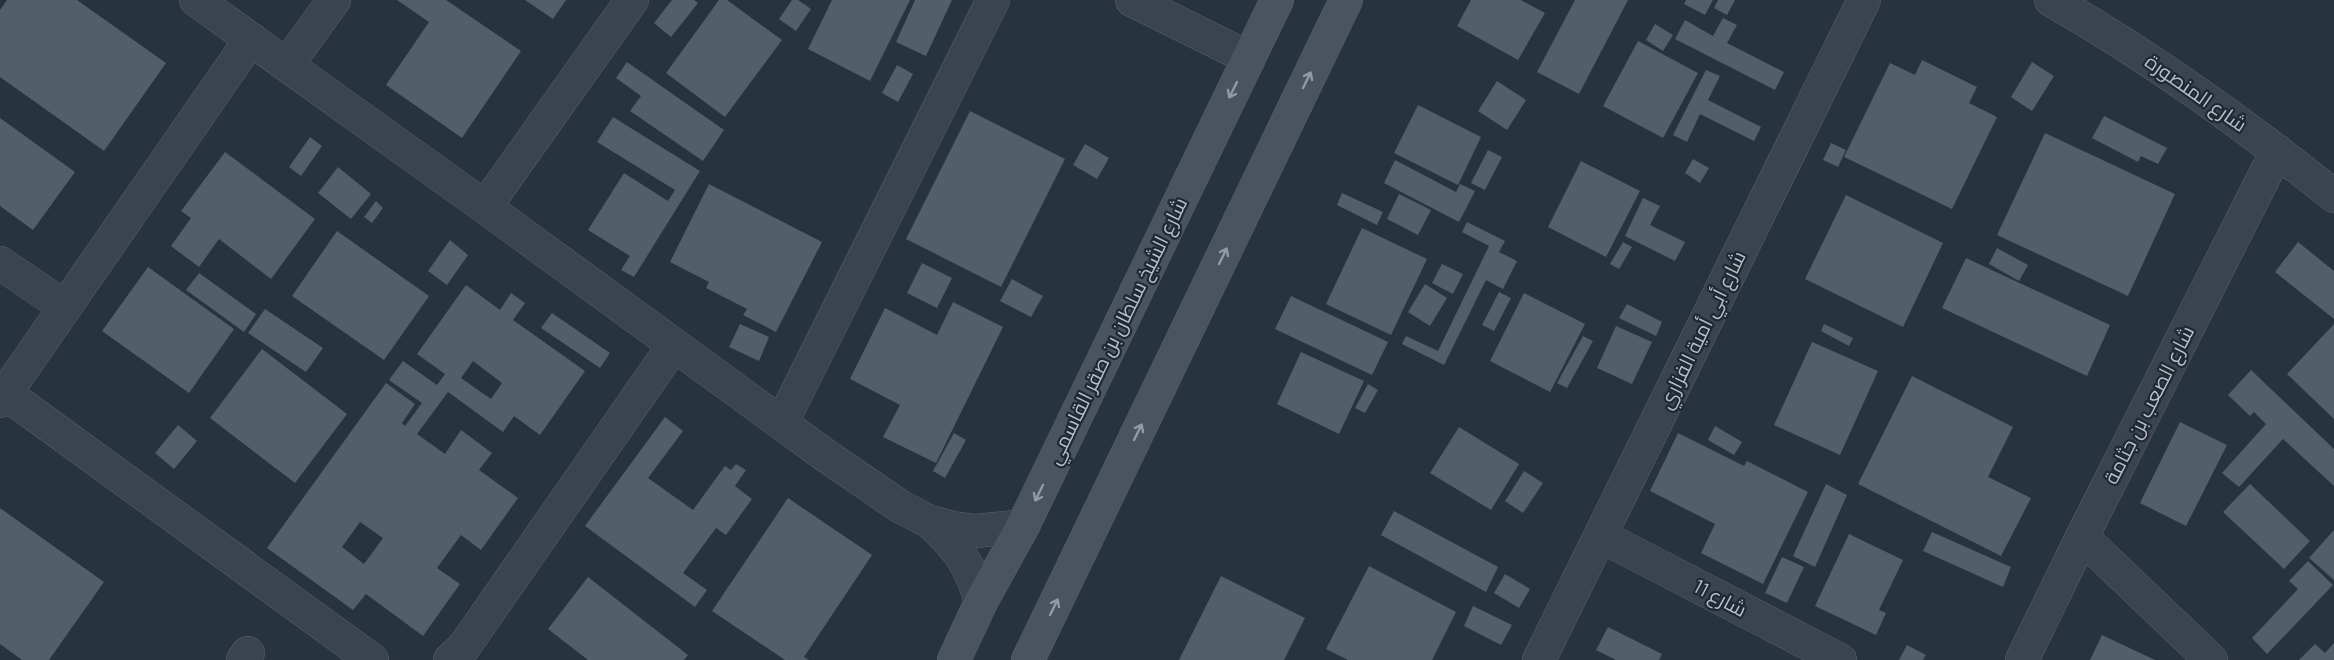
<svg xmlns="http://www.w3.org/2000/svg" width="2334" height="660" font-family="Barlow,Cairo,sans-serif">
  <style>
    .building { fill: #535e6b; fill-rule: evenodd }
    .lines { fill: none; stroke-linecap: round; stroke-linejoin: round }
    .minor-casing { stroke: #59626c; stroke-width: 34 }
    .secondary-casing { stroke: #59626c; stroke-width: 34 }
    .minor { stroke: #3b444e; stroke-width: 33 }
    .secondary { stroke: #4a5461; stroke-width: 33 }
    .oneway { stroke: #929aa5 }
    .labels { text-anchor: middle; stroke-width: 4.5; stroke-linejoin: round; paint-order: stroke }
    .street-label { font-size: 20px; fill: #b8bfc9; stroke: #202933 }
  </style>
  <rect width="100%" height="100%" fill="#27333e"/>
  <path class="building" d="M7 0H77L166 63 104 151 0 77V10Z
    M397 0H446L521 51 462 138 386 85 429 22Z
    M525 0H566L553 19Z
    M672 0H694L698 3 671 37 654 23Z
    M719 0H727L782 40 725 117 666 73Z
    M792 0H798L811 9 796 31 779 19Z
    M832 0H910L870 81 808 49Z
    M915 0H952L926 56 896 42Z
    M1471 0H1521L1545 13 1518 60 1457 26Z
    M1575 0H1628L1579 94 1537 72Z
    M1686 0H1713L1705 15 1684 4Z
    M1718 0H1735L1727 15 1714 8Z
    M1723 18 1737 25 1727 43 1784 72 1775 90 1675 39 1685 20 1713 36Z
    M1655 24 1673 35 1663 51 1646 40Z
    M1638 41 1698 73 1663 138 1603 106Z
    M1922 60 1977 87 1969 103 1997 117 1952 209 1844 157 1890 63 1915 75Z
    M627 62 724 130 703 161 630 111 641 96 616 78Z
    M2032 62 2054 76 2032 111 2011 97Z
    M897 65 913 74 898 102 882 93Z
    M1706 70 1720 76 1708 100 1761 127 1754 141 1700 114 1687 142 1673 135Z
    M1497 81 1526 100 1507 130 1478 111Z
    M1418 105 1481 137 1458 185 1394 153Z
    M970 111 1065 159 1001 287 906 239Z
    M2104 116 2167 148 2158 164 2141 156 2138 162 2092 138Z
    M613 117 700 171 634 277 621 270 630 256 588 230 624 173 668 201 675 190 597 142Z
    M0 118 75 172 33 230 0 206Z
    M2045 133 2175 194 2128 296 1997 235Z
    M310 137 322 146 301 176 289 167Z
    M1831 143 1846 150 1838 167 1823 160Z
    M1085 144 1109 158 1097 179 1073 165Z
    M1488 150 1502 157 1485 190 1471 183Z
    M225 152 315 219 271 279 219 239 199 267 171 246 191 218 181 211Z
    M1693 159 1709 168 1700 183 1685 173Z
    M1395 160 1456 192 1460 184 1475 191 1459 222 1384 183Z
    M1581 161 1640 191 1606 257 1548 227Z
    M338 167 371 194 351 219 318 193Z
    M709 184 822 242 776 332 743 315 747 309 706 288 709 282 670 262Z
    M1342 193 1383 212 1377 225 1337 205Z
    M1399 194 1431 210 1418 235 1387 219Z
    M1846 195 1943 243 1903 327 1805 279Z
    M1643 198 1660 206 1650 225 1685 242 1675 261 1625 236Z
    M376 201 383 208 372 223 364 217Z
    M1467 222 1505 241 1499 252 1517 261 1503 289 1486 280 1444 365 1402 344 1406 336 1438 351 1489 246 1462 232Z
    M1362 228 1427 259 1391 335 1326 304Z
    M337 231 429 296 384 360 292 296Z
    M450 240 468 255 447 285 428 271Z
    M1623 242 1632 247 1619 269 1610 264Z
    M2298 242 2334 271V319L2275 272Z
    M1997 248 2028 265 2019 281 1989 264Z
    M1966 258 2110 325 2087 376 1942 308Z
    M922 263 952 278 937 308 907 293Z
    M1442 264 1463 274 1453 294 1432 283Z
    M148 267 234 329 189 393 102 331Z
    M199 273 256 314 244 332 186 290Z
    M1012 279 1043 296 1031 317 1000 301Z
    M1425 284 1447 298 1430 326 1408 312Z
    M466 285 500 310 511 293 525 303 513 320 585 371 540 435 514 416 503 432 448 392 417 434 445 454 461 430 492 453 479 470 518 498 481 550 461 535 437 568 460 584 423 636 366 594 353 610 267 548 386 383 415 404 402 423 405 426 422 403 389 380 403 361 437 385 445 374 417 354ZM473 361 502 383 491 399 461 378ZM360 522 383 538 364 564 342 547Z
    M1499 292 1511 298 1494 331 1482 325Z
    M1524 293 1585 324 1550 392 1490 361Z
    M1291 296 1388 342 1372 375 1275 329Z
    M953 302 1003 327 936 463 883 437 900 405 850 379 885 308 937 335Z
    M1627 304 1662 322 1656 336 1619 318Z
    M265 309 323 348 306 372 248 333Z
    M552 313 610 353 600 368 541 328Z
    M740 324 769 337 759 361 729 347Z
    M1824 324 1853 338 1849 346 1821 331Z
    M2334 324V419L2287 374Z
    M1616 326 1652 342 1632 384 1597 368Z
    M1583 336 1593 341 1567 388 1557 383Z
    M1812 342 1878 371 1840 455 1774 425Z
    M262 349 347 414 295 483 210 418Z
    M1301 352 1364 381 1339 434 1277 404Z
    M2251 370 2334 449V486L2283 439 2239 487 2222 473 2266 424 2254 412 2250 416 2228 395Z
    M1912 376 2013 427 1988 477 2031 498 2001 556 1858 484Z
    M1368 384 1378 390 1365 413 1355 408Z
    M665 417 683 431 648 478 693 510 725 466 731 470 736 464 746 470 735 486 752 499 726 535 716 528 683 573 707 590 695 607 585 526Z
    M2180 422 2227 445 2186 526 2140 503Z
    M178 425 197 441 174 469 155 453Z
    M1715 426 1742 442 1734 455 1708 440Z
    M1459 427 1519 464 1491 510 1430 473Z
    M954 433 966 440 945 478 933 471Z
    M1678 433 1744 466 1747 461 1808 492 1763 584 1701 553 1715 524 1650 491Z
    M1524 471 1543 483 1523 513 1505 501Z
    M1826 484 1847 495 1815 567 1793 556Z
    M2250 484 2310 541 2284 569 2223 512Z
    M788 498 872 555 804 657 809 660H785L712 611Z
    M0 508 104 582 49 660H22L0 644Z
    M1394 511 1498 567 1486 592 1381 535Z
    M2334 530V580L2309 558Z
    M1932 532 2011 567 2003 587 1923 551Z
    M1849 534 1903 560 1879 610 1886 613 1876 635 1815 606Z
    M1782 557 1804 567 1787 603 1765 593Z
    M2308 561 2333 585 2267 654 2252 638 2298 589 2289 581Z
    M1369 566 1456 612 1432 660H1348L1326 649Z
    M1505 574 1530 589 1519 608 1494 593Z
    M1221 576 1305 618 1284 660H1179Z
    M588 577 688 655 684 660H588L548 629Z
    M1473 606 1512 625 1501 645 1464 626Z
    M1608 627 1662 654 1659 660H1616L1596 650Z
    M2102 635 2155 660H2090Z
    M2334 643V660H2299L2315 644 2325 653Z
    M1907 645 1926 655 1923 660H1899Z"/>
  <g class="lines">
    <defs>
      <path id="minor" d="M196 0 485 207 825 455 901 507 930 522 953 528 976 531 1023 526
        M1132 0 1249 58
        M2051 0C2151 57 2244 124 2334 196
        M287 65 334 0
        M485 207 632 0
        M0 263 65 307
        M5 393 372 660
        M0 401 251 39
        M782 422 993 0
        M930 522C958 547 971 566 981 602
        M1601 536 1840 660
        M2082 537 2211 660
        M243 660 248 653
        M450 660 464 647 674 345
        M1539 660 1864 0
        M2022 660 2082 537 2277 151"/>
      <path id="secondary" d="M954 660 981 602 1023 526 1277 0
        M1028 660 1346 0"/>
    </defs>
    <use href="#minor" class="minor-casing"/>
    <use href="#secondary" class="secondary-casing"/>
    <use href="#minor" class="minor"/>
    <use href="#secondary" class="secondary"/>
  </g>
  <defs><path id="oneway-shaft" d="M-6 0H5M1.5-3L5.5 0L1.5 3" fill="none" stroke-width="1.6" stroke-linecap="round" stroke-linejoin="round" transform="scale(1.5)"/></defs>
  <g class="oneway">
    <use href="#oneway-shaft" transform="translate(1307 80) rotate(-64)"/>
    <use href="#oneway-shaft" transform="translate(1233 90) rotate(116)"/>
    <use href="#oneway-shaft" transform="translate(1223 256) rotate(-64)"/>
    <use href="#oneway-shaft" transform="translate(1138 432) rotate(-64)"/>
    <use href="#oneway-shaft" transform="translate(1039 493) rotate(116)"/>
    <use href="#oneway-shaft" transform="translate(1054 607) rotate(-64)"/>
  </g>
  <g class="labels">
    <g class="street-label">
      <text transform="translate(2196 93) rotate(35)" y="7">شارع المنصورة</text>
      <text transform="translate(1702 330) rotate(-64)" y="7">شارع أبي أمية الفزاري</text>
      <text transform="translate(1117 331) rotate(-64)" y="7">شارع الشيخ سلطان بن صقر القاسمي</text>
      <text transform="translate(2149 405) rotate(-63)" y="7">شارع الصعب بن جثامة</text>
      <text transform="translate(1720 598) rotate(28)" y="7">شارع 11</text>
    </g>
  </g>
</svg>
